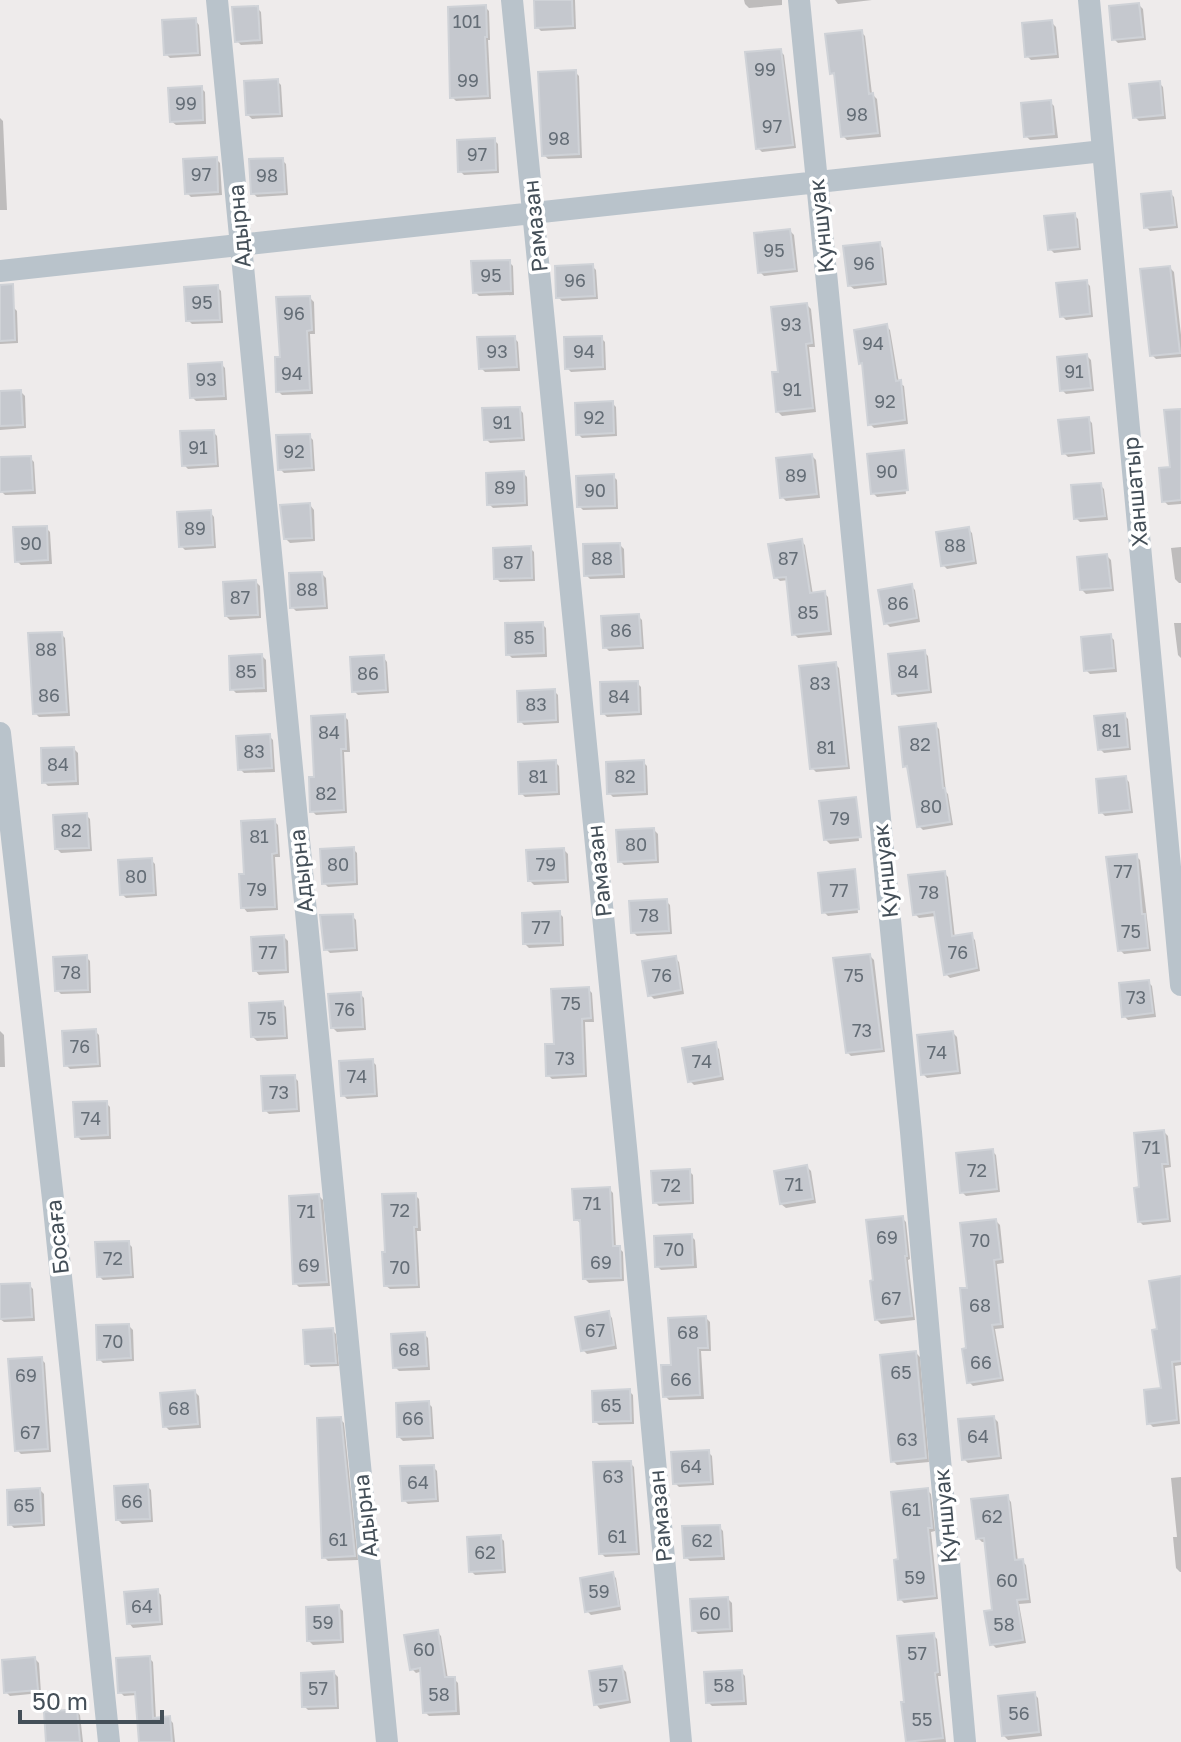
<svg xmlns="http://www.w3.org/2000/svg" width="1181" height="1742" font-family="'Golos Text',sans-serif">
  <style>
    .shadow { fill: #0003 }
    .building { fill: #c5c8ce; stroke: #cfd2d7; stroke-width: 2 }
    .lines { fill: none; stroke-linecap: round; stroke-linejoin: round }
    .minor { stroke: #b9c3cb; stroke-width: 22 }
    .labels { text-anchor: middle; stroke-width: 7; stroke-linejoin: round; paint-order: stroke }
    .number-label { font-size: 18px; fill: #646d76 }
    .street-label { font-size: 22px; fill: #444f58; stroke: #fff }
  </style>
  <rect width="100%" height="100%" fill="#eeebeb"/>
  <path class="shadow" d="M536 0H575L576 29 541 31 537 27Z
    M744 0H782V5L749 8 745 4Z
    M835 0H872L838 4Z
    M1139 5 1143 9 1146 40 1118 43 1114 39Z
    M485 7 489 11 490 40H488L491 99 456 101 452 97Z
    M257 8 261 12 263 44 241 45 237 41Z
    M195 20 199 25 201 56 170 58 166 54Z
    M1052 23 1056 27 1059 58 1031 60 1027 56Z
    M861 32 865 36 872 94 877 99 881 137 847 140 843 136 837 78 832 73Z
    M780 51 784 55 796 148 762 152 758 148Z
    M575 72 579 76 582 158 548 159 544 155Z
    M277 81 281 85 283 117 252 119 248 115Z
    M1159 83 1163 87 1166 119 1139 121 1135 117Z
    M201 88 205 92 206 124 176 125 171 121Z
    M1050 102 1054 106 1058 138 1030 140 1026 136Z
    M0 118 3 121 7 210H0Z
    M494 140 498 144 499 173 464 175 460 171Z
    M216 159 220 163 222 195 191 197 187 193Z
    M282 160 286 164 288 195 257 197 253 193Z
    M1170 193 1174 197 1178 228 1150 231 1146 227Z
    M1074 215 1078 219 1081 250 1054 253 1050 249Z
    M790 231 794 235 798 272 764 276 760 272Z
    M879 244 883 248 887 285 854 289 849 285Z
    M509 262 513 266 514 295 479 296 475 292Z
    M592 266 596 270 598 299 562 301 558 297Z
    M1170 268 1174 272 1181 335V357L1156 359 1152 355Z
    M1086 282 1090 286 1093 317 1066 320 1062 316Z
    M217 287 221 291 223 323 192 324 188 320Z
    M310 298 314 302 315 334H310L313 394 282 395 278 391Z
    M807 305 811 309 815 347H809L816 412 782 416 778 412 780 373Z
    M13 307 17 311 18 343 0 344V308Z
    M886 326 890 330 899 383 904 386 908 424 874 428 870 424 864 366 861 363Z
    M514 338 518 342 520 371 485 372 481 368Z
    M601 338 605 342 606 370 571 372 567 368Z
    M1087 356 1091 360 1094 391 1066 394 1062 390Z
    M221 364 225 368 227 400 196 401 192 397Z
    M21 392 25 396 26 428 0 430V393Z
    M612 403 616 407 617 436 582 438 578 434Z
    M519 409 523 413 525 441 490 443 486 439Z
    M1181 411V504L1168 505 1164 501 1172 469Z
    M1088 419 1092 423 1095 454 1068 457 1064 453Z
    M213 432 217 436 219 467 188 469 184 465Z
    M309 436 313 440 315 471 284 473 280 469Z
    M903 452 905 453H902L906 494 877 497 873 493Z
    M812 456 816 460 820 498 786 501 782 497Z
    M30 458 34 462 36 494 5 495 1 491 0 459Z
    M523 473 527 477 528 506 493 508 489 504Z
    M613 476 617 480 618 509 583 510 579 506Z
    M1100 485 1104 489 1108 520 1080 522 1076 518Z
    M310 505 314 510 315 541 290 543 286 539Z
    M210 512 214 517 216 548 185 550 181 546Z
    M46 528 50 532 52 564 21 565 17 561Z
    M968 529 972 533 977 564 947 569 943 565Z
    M801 541 805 545 813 595 824 593 828 597 832 635 798 638 794 634 788 580 780 581 776 577Z
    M620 545 624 549 625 578 590 579 586 575Z
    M1181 547V583H1179L1175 579 1171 548Z
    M530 548 534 552 535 581 500 582 496 578Z
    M1107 556 1111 560 1114 591 1086 594 1082 590Z
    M322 574 326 578 328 609 296 611 292 607Z
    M256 582 260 586 261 618 230 620 226 616Z
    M911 586 915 590 920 622 890 627 886 623Z
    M638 616 642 620 644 649 609 651 605 647Z
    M1174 623H1181V658L1178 655Z
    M542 624 546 628 547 657 512 658 508 654Z
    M61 634 65 638 70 716 39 717 35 713Z
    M1110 636 1114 640 1117 672 1090 674 1086 670Z
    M924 652 928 656 932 693 898 697 894 693Z
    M262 656 266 660 267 692 236 693 232 689Z
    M383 657 387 662 389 693 358 695 354 691Z
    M835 664 839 668 850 769 816 772 812 768Z
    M637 683 641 687 642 715 607 717 603 713Z
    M554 691 558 695 559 723 524 725 520 721Z
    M1124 715 1128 719 1131 750 1104 753 1100 749Z
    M344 716 348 720 350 752H344L347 813 316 815 312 811 316 779Z
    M935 725 939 729 946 792 948 794 953 825 923 830 919 826 910 770 905 766Z
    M269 736 273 740 275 772 244 773 240 769Z
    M74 749 78 753 79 785 48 786 44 782Z
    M555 762 559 766 560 795 525 797 521 793Z
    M643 762 647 766 648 795 613 797 609 793Z
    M1125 778 1129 782 1133 813 1105 816 1101 812Z
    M855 799 857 800H855L859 841 830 844 826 840Z
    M86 815 90 819 92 851 61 853 57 849Z
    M274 821 278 825 280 857H275L278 910 247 912 243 907Z
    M654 830 658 834 659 863 624 865 620 861Z
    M353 849 357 853 358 885 328 887 324 883Z
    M564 850 568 854 569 883 534 885 530 881Z
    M1136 856 1140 860 1151 951 1124 954 1120 950Z
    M151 860 155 864 157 896 126 898 122 894Z
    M854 871 856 872H853L858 913 828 916 824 912Z
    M944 873 948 877 955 938 971 936 975 940 980 971 950 978 946 974 936 916 919 918 915 914Z
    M666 901 670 905 672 934 637 936 633 932Z
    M559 913 563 917 564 946 529 948 525 944Z
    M352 916 356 920 358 951 330 953 326 949Z
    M284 937 288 941 289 973 259 975 255 970Z
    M870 956 874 960 885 1052 851 1056 847 1052Z
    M86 957 90 961 91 993 61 994 57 990Z
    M675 958 679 962 684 994 654 999 650 995Z
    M1148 982 1152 986 1156 1017 1128 1020 1124 1016Z
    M588 989 592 993 594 1022H585L587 1077 552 1079 548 1075 556 1046Z
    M360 994 364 998 366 1030 337 1032 333 1028Z
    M282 1003 286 1007 288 1039 257 1041 253 1037Z
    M0 1031 4 1035 5 1067H0Z
    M95 1031 99 1035 101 1067 70 1069 66 1065Z
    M953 1033 957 1037 961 1074 927 1078 923 1074Z
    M715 1045 719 1049 724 1080 694 1085 690 1081Z
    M372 1061 376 1065 378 1097 347 1099 343 1095Z
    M294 1077 298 1081 300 1112 269 1114 265 1110Z
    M106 1103 110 1107 111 1139 81 1140 77 1136Z
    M1164 1132 1168 1136 1171 1167 1165 1168 1171 1222 1143 1225 1139 1221Z
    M992 1151 996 1155 1000 1192 966 1196 962 1192Z
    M807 1167 811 1171 816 1203 786 1208 781 1204Z
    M689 1171 693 1175 694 1204 659 1206 655 1202Z
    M609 1189 613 1193 616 1248H619L623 1252 624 1281 589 1283 585 1279 582 1223H580L576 1219Z
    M415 1195 419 1199 421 1231H417L420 1288 390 1289 385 1285 387 1254Z
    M319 1196 323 1200 330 1286 299 1287 295 1283Z
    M902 1218 906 1222 910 1259 908 1260 915 1320 881 1324 877 1320Z
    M996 1221 1000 1225 1004 1263 997 1264 1004 1328 995 1329 1004 1381 973 1386 969 1382V1289Z
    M691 1236 695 1240 697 1268 661 1270 657 1266Z
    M128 1243 132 1247 134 1278 103 1280 99 1276Z
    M1181 1278V1365L1175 1366 1180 1424 1153 1427 1149 1423 1164 1390 1160 1331Z
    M29 1285 33 1289 35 1321 4 1322 0 1319V1286Z
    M608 1313 612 1318 617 1349 587 1354 583 1350Z
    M706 1318 710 1322 711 1351H701L704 1399 669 1400 665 1396 673 1367Z
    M129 1326 133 1330 134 1361 103 1363 99 1359Z
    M332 1330 336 1334 339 1366 311 1367 307 1363Z
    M424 1334 428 1338 430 1370 399 1371 395 1367Z
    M916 1353 920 1357 929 1462 897 1465 893 1461Z
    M41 1359 45 1363 51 1452 21 1454 17 1450Z
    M629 1391 633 1395 634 1424 599 1425 595 1421Z
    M195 1392 199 1396 201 1428 169 1430 165 1426Z
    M428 1403 432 1407 434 1439 403 1441 399 1437Z
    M994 1418 998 1422 1002 1459 968 1463 964 1459Z
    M340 1419 344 1423 358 1560 328 1561 324 1557Z
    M708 1452 712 1456 714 1485 679 1487 675 1483Z
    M630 1463 634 1467 640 1555 605 1557 601 1553Z
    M433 1467 437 1471 439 1502 408 1504 404 1500Z
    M1181 1477V1572H1180L1176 1568 1173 1537H1177L1171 1478Z
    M147 1486 151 1490 153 1522 122 1524 118 1520Z
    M40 1490 44 1494 45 1526 14 1528 10 1524Z
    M927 1490 931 1494 935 1531 931 1532 938 1599 904 1603 900 1599V1561Z
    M1007 1497 1011 1502 1018 1562 1022 1561 1026 1565 1031 1603 1019 1604 1026 1643 996 1648 992 1644 994 1612 986 1542H982L978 1538Z
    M719 1527 723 1531 725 1560 690 1561 686 1557Z
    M500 1537 504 1541 506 1573 475 1575 471 1571Z
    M612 1574 616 1578 621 1610 591 1615 587 1611Z
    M157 1591 161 1595 163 1625 133 1628 129 1623Z
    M728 1599 732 1603 733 1632 698 1634 694 1630Z
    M339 1607 343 1611 344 1643 313 1645 309 1641Z
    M437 1632 441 1636 448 1679H454L458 1683 460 1715 429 1716 425 1712 423 1671 416 1673 412 1669Z
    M933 1635 937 1639 941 1676H938L946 1742H908L906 1704Z
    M149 1658 153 1662 156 1719H169L173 1723 175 1742H141L137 1695 124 1696 120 1692Z
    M35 1659 39 1663 41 1693 10 1696 6 1692Z
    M622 1668 626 1672 631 1703 600 1709 596 1704Z
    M741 1672 745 1676 747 1705 712 1706 708 1702Z
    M334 1673 338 1677 339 1709 308 1710 304 1706Z
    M1034 1694 1038 1698 1042 1736 1008 1740 1004 1736Z
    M76 1711 80 1715 83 1742H48Z"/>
  <path class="building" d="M534 0H572L573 26 535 28Z
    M1139 3 1143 37 1112 40 1109 6Z
    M486 5 487 37H485L488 96 450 98 448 7Z
    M258 6 260 40 235 42 232 7Z
    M196 18 198 53 164 55 162 20Z
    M1052 20 1056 54 1025 57 1022 23Z
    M862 30 869 94 873 93 878 133 841 137 834 73 830 74 825 34Z
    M781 49 793 145 756 149 745 52Z
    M576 70 579 154 542 156 538 72Z
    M278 79 280 114 246 115 244 81Z
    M1160 81 1163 115 1133 118 1129 84Z
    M202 86 203 120 170 122 168 88Z
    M1051 100 1054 134 1024 137 1021 103Z
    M495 138 496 170 458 172 457 140Z
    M217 157 218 192 185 194 183 159Z
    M283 158 285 192 251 194 249 159Z
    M1171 191 1175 225 1144 228 1141 194Z
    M1075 213 1078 247 1048 250 1044 216Z
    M790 229 795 269 758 273 754 233Z
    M880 242 884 282 848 286 843 246Z
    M510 260 511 291 473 293 471 261Z
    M593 264 595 296 556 298 555 266Z
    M1170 266 1180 353 1150 356 1140 269Z
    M1087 280 1090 314 1060 317 1056 283Z
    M13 284 15 340 0 341V285Z
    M218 285 220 320 186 321 184 287Z
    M310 296 312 330 307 331 310 390 276 392 275 357H280L276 297Z
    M807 303 812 343 806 344 813 408 776 412 772 372H778L771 307Z
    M887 324 896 381 901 380 905 420 868 425 862 363 859 364 854 330Z
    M515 336 517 367 479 369 477 337Z
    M602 336 603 367 565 369 564 337Z
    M1087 354 1091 388 1060 391 1057 357Z
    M222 362 224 396 190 398 188 364Z
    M21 390 23 425 0 426V391Z
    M613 401 614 433 576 435 575 403Z
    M520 407 522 438 484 440 482 408Z
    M1181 409V500L1162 502 1159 468 1170 467 1164 410Z
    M1089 417 1092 451 1062 454 1058 420Z
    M214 430 216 464 182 466 180 431Z
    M310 434 312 468 278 470 276 435Z
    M904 450 908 490 871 494 867 454Z
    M812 454 817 494 780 498 776 458Z
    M31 456 33 490 0 492V457Z
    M524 471 525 503 487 505 486 473Z
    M614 474 615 506 577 507 576 476Z
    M1101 483 1105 516 1074 519 1071 485Z
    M310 503 312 538 284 539 280 505Z
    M211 510 213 545 179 547 177 512Z
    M47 526 48 560 15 562 13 527Z
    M969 527 974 561 941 566 936 532Z
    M802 539 810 593 825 591 829 631 792 635 786 577 774 578 768 544Z
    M620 543 622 574 584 576 583 544Z
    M531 546 532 578 494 579 493 548Z
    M1107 554 1111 588 1080 590 1077 557Z
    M322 572 325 606 290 608 289 573Z
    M256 580 258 615 225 616 223 582Z
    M912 584 917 618 884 624 878 590Z
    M639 614 641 646 603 648 601 616Z
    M543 622 544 653 506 655 505 623Z
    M62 632 67 712 33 714 28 633Z
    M1111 634 1114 668 1084 671 1081 637Z
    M925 650 929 690 892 694 888 654Z
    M262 654 264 688 230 690 229 656Z
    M384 655 386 690 352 692 350 657Z
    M836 662 847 766 810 769 799 666Z
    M638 681 639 712 601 714 600 682Z
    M555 689 556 720 518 722 517 691Z
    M1125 713 1128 747 1098 750 1094 716Z
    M345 714 346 749H341L344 810 310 812 309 777H314L311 716Z
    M936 723 943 788H945L950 822 917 827 907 766 903 767 899 727Z
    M270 734 272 768 238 770 236 736Z
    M74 747 76 781 42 783 41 748Z
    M556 760 557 792 519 794 518 762Z
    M644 760 645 792 607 794 606 762Z
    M1126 776 1130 810 1099 813 1096 779Z
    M856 797 861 837 824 840 819 801Z
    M87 813 89 848 55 849 53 815Z
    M275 819 277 853 272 854 275 907 241 908 239 874H244L241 821Z
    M654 828 656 860 618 862 616 830Z
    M354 847 355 882 322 884 320 849Z
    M564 848 566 880 528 881 526 850Z
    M1137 854 1142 914H1145L1148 948 1118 951 1106 857Z
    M152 858 154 893 120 895 118 860Z
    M855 869 859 909 822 913 818 873Z
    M945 871 952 936 972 933 977 968 944 975 934 912 913 915 908 875Z
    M667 899 669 931 631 933 629 901Z
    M560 911 561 943 523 944 522 913Z
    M353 914 355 948 324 950 320 915Z
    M284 935 286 970 253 971 251 937Z
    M870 954 882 1049 846 1053 833 958Z
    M87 955 88 990 55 991 53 957Z
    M676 956 681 990 648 996 642 961Z
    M1149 980 1153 1013 1122 1017 1119 983Z
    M589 987 591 1018 582 1019 584 1074 546 1076 545 1044H554L551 989Z
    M361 992 363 1027 331 1028 328 994Z
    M283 1001 285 1036 251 1037 249 1003Z
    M96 1029 98 1064 64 1066 62 1031Z
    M953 1031 958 1071 921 1075 917 1035Z
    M716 1042 721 1076 688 1082 682 1048Z
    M373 1059 375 1094 341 1096 339 1061Z
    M295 1075 297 1109 263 1111 261 1076Z
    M107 1101 108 1135 75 1137 73 1102Z
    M1164 1130 1168 1164H1162L1168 1219 1138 1222 1134 1188 1139 1187 1134 1133Z
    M993 1149 997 1189 960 1193 956 1153Z
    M807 1165 813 1199 780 1204 774 1171Z
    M690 1169 691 1201 653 1203 651 1171Z
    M610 1187 613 1246H620L621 1278 583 1279 580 1220H574L572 1189Z
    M416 1193 417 1227H414L417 1285 384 1286 382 1252H385L382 1194Z
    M319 1194 327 1282 293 1284 289 1196Z
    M903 1216 907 1256H905L912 1316 875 1320 870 1281 873 1280 866 1220Z
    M996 1219 1001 1259 994 1260 1001 1324 992 1325 1001 1378 967 1383 962 1349 966 1348 960 1288H967L960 1223Z
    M692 1234 693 1265 655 1267 654 1236Z
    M129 1241 131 1275 97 1277 95 1242Z
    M1181 1276V1361L1172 1362 1177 1420 1147 1424 1144 1390 1161 1388 1152 1330 1157 1329 1149 1281Z
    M30 1283 32 1317 0 1319V1284Z
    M609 1311 614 1345 581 1351 575 1317Z
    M706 1316 708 1348H698L700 1395 663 1397 661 1365H671L668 1318Z
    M129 1324 131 1358 97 1360 96 1325Z
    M333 1328 336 1363 305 1364 303 1330Z
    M425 1332 427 1366 393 1368 391 1334Z
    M916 1351 926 1458 891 1462 880 1355Z
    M42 1357 48 1449 15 1451 8 1359Z
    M630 1389 631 1421 593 1422 592 1391Z
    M195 1390 198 1424 163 1427 160 1393Z
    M429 1401 431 1436 397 1437 396 1403Z
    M994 1416 999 1456 962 1460 958 1419Z
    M341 1417 355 1556 322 1558 317 1418Z
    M709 1450 711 1482 673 1484 671 1452Z
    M631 1461 637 1552 599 1554 593 1462Z
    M434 1465 436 1499 402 1501 400 1466Z
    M148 1484 150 1519 116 1520 114 1486Z
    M40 1488 42 1523 8 1525 7 1490Z
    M928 1488 932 1528H928L935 1596 898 1600 894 1560 898 1559 891 1492Z
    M1008 1495 1015 1560 1023 1559 1028 1599 1017 1600 1023 1640 990 1645 984 1611 992 1610 984 1538 976 1539 971 1499Z
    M720 1525 722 1556 684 1558 682 1526Z
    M501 1535 503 1570 469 1572 467 1537Z
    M613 1572 619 1606 585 1612 580 1578Z
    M158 1589 160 1622 127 1624 124 1592Z
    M728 1597 730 1629 692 1631 690 1599Z
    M339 1605 341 1640 307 1641 306 1607Z
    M438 1630 445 1677H455L456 1711 423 1713 420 1668 410 1670 404 1635Z
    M934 1633 938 1672 935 1673 943 1738 906 1742 901 1702H904L897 1636Z
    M150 1656 153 1718 170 1716 172 1742H139L135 1692 118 1693 116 1658Z
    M35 1657 38 1690 4 1693 2 1660Z
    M622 1666 628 1700 594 1705 589 1671Z
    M742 1670 744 1701 706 1703 704 1672Z
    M334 1671 336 1706 302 1707 301 1673Z
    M1035 1692 1039 1732 1002 1736 998 1696Z
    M77 1709 80 1742H46L44 1712Z"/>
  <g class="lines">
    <path class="minor" d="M217 0 387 1742
      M512 0 627 1157 681 1742
      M799 0 911 1132 965 1742
      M1089 0 1181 985
      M0 271 1103 151
      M0 733 53 1199 109 1742"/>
  </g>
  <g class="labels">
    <g class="number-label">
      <text x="467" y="28">101</text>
      <text x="765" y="76">99</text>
      <text x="468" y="87">99</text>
      <text x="186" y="110">99</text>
      <text x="857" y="121">98</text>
      <text x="772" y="133">97</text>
      <text x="559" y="145">98</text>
      <text x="477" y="161">97</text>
      <text x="201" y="181">97</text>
      <text x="267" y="182">98</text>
      <text x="774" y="257">95</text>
      <text x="864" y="270">96</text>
      <text x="491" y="282">95</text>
      <text x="575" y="287">96</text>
      <text x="202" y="309">95</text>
      <text x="294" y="320">96</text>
      <text x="791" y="331">93</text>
      <text x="873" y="350">94</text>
      <text x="497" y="358">93</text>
      <text x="584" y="358">94</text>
      <text x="1074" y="378">91</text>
      <text x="292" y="380">94</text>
      <text x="206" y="386">93</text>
      <text x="792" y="396">91</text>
      <text x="885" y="408">92</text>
      <text x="594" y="424">92</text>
      <text x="502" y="429">91</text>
      <text x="198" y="454">91</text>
      <text x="294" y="458">92</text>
      <text x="887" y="478">90</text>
      <text x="796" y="482">89</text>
      <text x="505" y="494">89</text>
      <text x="595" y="497">90</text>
      <text x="195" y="535">89</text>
      <text x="31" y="550">90</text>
      <text x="955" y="552">88</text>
      <text x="602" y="565">88</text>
      <text x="788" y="565">87</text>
      <text x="513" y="569">87</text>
      <text x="307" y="596">88</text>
      <text x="240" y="604">87</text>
      <text x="898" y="610">86</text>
      <text x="808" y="619">85</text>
      <text x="621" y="637">86</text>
      <text x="524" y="644">85</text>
      <text x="46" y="656">88</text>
      <text x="246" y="678">85</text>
      <text x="908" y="678">84</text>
      <text x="368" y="680">86</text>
      <text x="820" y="690">83</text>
      <text x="49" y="702">86</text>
      <text x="619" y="703">84</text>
      <text x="536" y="711">83</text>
      <text x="1111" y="737">81</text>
      <text x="329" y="739">84</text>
      <text x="920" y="751">82</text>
      <text x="826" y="754">81</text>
      <text x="254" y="758">83</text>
      <text x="58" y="771">84</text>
      <text x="538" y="783">81</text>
      <text x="625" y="783">82</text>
      <text x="326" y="800">82</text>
      <text x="931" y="813">80</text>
      <text x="840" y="825">79</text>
      <text x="71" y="837">82</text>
      <text x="259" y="843">81</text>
      <text x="636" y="851">80</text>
      <text x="338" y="871">80</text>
      <text x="546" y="871">79</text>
      <text x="1123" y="878">77</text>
      <text x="136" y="883">80</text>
      <text x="257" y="896">79</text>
      <text x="839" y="897">77</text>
      <text x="929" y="899">78</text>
      <text x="649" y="922">78</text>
      <text x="541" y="934">77</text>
      <text x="1131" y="938">75</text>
      <text x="268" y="959">77</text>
      <text x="958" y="959">76</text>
      <text x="71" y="979">78</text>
      <text x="662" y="982">76</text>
      <text x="854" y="982">75</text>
      <text x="1136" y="1004">73</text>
      <text x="571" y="1010">75</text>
      <text x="345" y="1016">76</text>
      <text x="267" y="1025">75</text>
      <text x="862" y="1037">73</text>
      <text x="80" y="1053">76</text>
      <text x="937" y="1059">74</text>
      <text x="565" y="1065">73</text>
      <text x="702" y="1068">74</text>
      <text x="357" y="1083">74</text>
      <text x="279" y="1099">73</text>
      <text x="91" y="1125">74</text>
      <text x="1151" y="1154">71</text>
      <text x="977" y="1177">72</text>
      <text x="794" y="1191">71</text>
      <text x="671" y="1192">72</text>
      <text x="592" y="1210">71</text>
      <text x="400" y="1217">72</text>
      <text x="306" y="1218">71</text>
      <text x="887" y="1244">69</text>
      <text x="980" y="1247">70</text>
      <text x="674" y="1256">70</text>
      <text x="113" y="1265">72</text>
      <text x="601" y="1269">69</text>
      <text x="309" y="1272">69</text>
      <text x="400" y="1274">70</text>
      <text x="891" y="1305">67</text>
      <text x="980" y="1312">68</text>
      <text x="595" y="1337">67</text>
      <text x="688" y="1339">68</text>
      <text x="113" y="1348">70</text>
      <text x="409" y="1356">68</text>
      <text x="981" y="1369">66</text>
      <text x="901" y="1379">65</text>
      <text x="26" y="1382">69</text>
      <text x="681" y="1386">66</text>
      <text x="611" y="1412">65</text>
      <text x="179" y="1415">68</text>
      <text x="413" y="1425">66</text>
      <text x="30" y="1439">67</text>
      <text x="978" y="1443">64</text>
      <text x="907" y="1446">63</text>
      <text x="691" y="1473">64</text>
      <text x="613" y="1483">63</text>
      <text x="418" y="1489">64</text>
      <text x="132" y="1508">66</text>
      <text x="24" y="1512">65</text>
      <text x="911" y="1516">61</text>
      <text x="992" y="1523">62</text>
      <text x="617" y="1543">61</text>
      <text x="338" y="1546">61</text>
      <text x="702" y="1547">62</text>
      <text x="485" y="1559">62</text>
      <text x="915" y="1584">59</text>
      <text x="1007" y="1587">60</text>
      <text x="599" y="1598">59</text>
      <text x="142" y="1613">64</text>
      <text x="710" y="1620">60</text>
      <text x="323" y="1629">59</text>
      <text x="1004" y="1631">58</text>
      <text x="424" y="1656">60</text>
      <text x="917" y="1660">57</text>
      <text x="608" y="1692">57</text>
      <text x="724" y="1692">58</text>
      <text x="318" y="1695">57</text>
      <text x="439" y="1701">58</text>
      <text x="1019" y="1720">56</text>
      <text x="922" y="1726">55</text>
    </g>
    <g class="street-label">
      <text transform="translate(239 226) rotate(-95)" y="8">Адырна</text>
      <text transform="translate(535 226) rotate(-96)" y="8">Рамазан</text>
      <text transform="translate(821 226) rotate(-96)" y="8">Куншуак</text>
      <text transform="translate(1135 492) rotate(-95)" y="8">Ханшатыр</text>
      <text transform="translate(301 871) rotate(-96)" y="8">Адырна</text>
      <text transform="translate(599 871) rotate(-96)" y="8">Рамазан</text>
      <text transform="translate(885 871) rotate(-96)" y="8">Куншуак</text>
      <text transform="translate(57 1237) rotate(-96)" y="8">Босаға</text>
      <text transform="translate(365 1516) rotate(-96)" y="8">Адырна</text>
      <text transform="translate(660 1516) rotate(-95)" y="8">Рамазан</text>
      <text transform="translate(945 1516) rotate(-95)" y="8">Куншуак</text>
    </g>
  </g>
  <path d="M20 1710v12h142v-12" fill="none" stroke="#444f58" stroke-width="4"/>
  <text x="32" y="1710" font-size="24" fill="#444f58" stroke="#ffffff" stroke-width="6" paint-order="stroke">50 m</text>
</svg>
